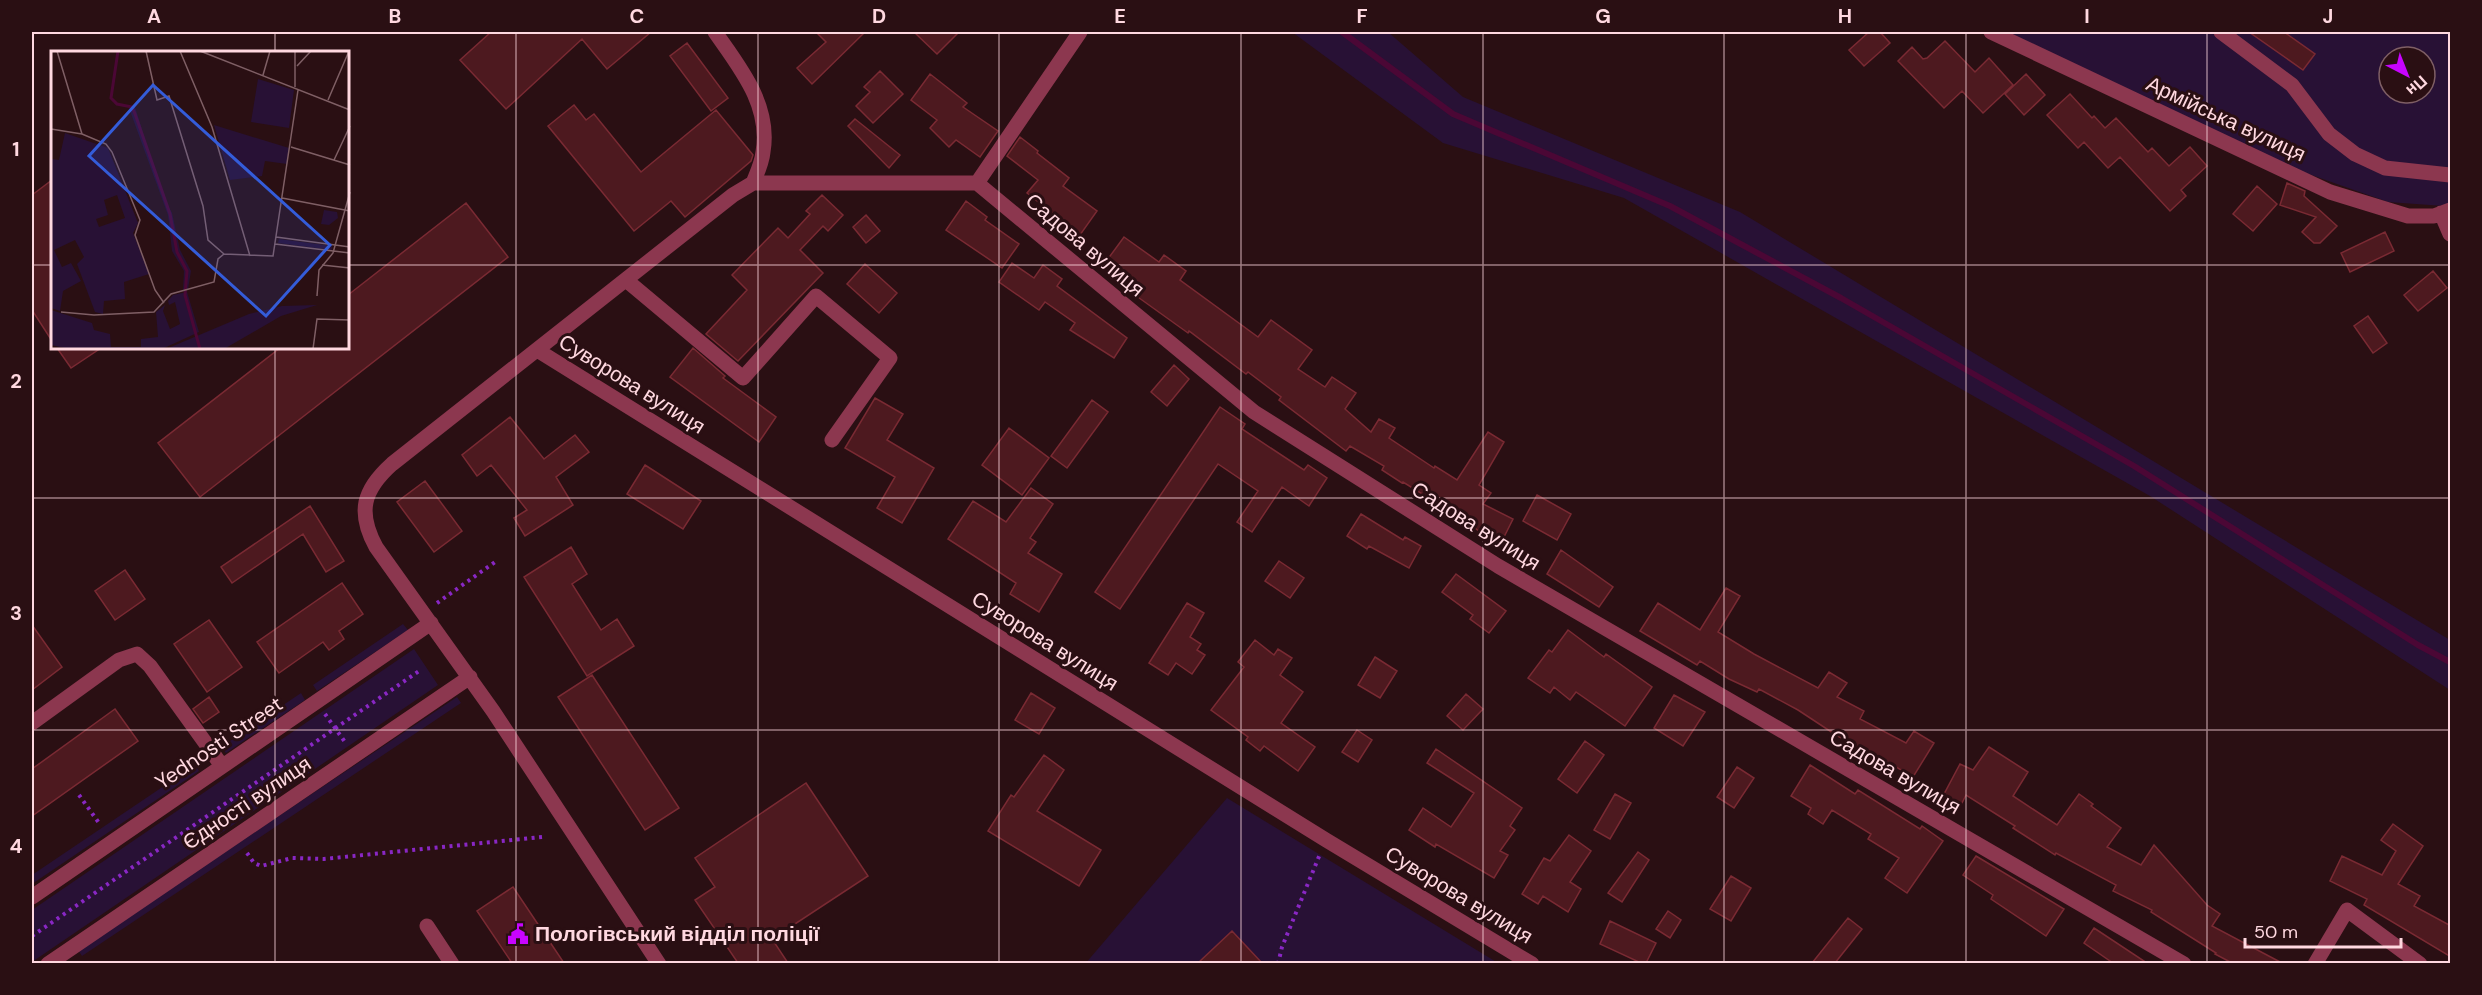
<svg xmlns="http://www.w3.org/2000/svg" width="2482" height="995" font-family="'DM Sans',sans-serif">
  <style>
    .green { fill: #281135; fill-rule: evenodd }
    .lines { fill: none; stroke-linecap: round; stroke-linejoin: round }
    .stream { stroke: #4b0735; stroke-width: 6 }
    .building { fill: #4d191f; stroke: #7a2a33; stroke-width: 1.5 }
    .path { stroke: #8927c4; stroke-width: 4; stroke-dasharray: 3 4.5; stroke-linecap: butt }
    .minor { stroke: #8c374f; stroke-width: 15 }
    .grid { fill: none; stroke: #ffd8e0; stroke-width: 1.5; stroke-opacity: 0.55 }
    .labels { text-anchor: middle; stroke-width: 6; stroke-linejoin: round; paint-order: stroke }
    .street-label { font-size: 21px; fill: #ffd8e0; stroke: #2a0f13 }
    .poi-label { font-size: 21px; font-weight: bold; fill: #ffd8e0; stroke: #2a0f13; text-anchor: start }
    .inset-river { fill: none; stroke: #4b0735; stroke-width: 3 }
    .inset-road { fill: none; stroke: #7f5f65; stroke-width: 1.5 }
    .view { fill: #345cd9; fill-opacity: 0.15; stroke: #345cd9; stroke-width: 3 }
    .inset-edge { fill: none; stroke: #ffd8e0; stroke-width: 3 }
    .neatline { fill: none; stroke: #ffd8e0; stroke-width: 2 }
    .grid-label { font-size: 20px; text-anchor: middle; font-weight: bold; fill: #ffd8e0 }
  </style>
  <rect width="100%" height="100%" fill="#2a0f13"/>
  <path class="green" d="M1292 32H1388L1463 97 1740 212 2450 640V690L2150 496 1624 198 1443 143Z
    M2001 32H2450V203L2444 206 2388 202 2286 166ZM2389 57H2425V93H2389Z
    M403 624 408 630 317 691 313 685Z
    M414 649 438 685 32 962V910Z
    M301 693 305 700 226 753 221 747Z
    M457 697 461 703 82 956 78 950Z
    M195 765 199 771 32 884V875Z
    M1227 798 1498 963 1085 964Z"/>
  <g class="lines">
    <path class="stream" d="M1342 32 1453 114 1670 206 1841 298 2134 466 2418 645 2450 662"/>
  </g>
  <path class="building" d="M491 32H651L607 69 582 39 506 109 460 60Z
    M816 32H865L812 84 797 68 826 42Z
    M914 32H959L937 54Z
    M1869 32H1880L1890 43 1864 66 1849 50Z
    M2249 32H2284L2315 54 2303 70Z
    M1945 41 1975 72 1989 58 2013 85 1983 113 1962 91 1944 108 1898 61 1912 47 1923 59 1927 58Z
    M687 43 728 98 711 111 670 56Z
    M880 71 903 94 873 123 856 106 870 92 864 87Z
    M930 74 967 103 963 107 998 131 980 157 956 140 949 147 930 128 937 120 911 100Z
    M2026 74 2045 95 2024 115 2005 94Z
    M2070 94 2092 118 2094 116 2105 128 2116 118 2148 152 2152 148 2169 166 2190 147 2207 166 2181 190 2186 196 2170 211 2120 157 2108 168 2084 142 2078 148 2047 115Z
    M574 105 586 120 594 114 641 172 716 110 753 155 751 161 685 217 671 201 634 231 548 126Z
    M855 119 900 155 889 168 848 126Z
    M1020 137 1038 151 1037 153 1069 178 1063 186 1097 211 1080 235 1027 193 1038 180 1007 156Z
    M52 180V341L32 310V195Z
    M2287 183 2305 191 2304 196 2337 226 2320 243H2314L2302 232 2316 217 2280 205Z
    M2257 186 2277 204 2253 231 2233 214Z
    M822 195 843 215 828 231 823 226 800 250 823 273 738 361 706 334 747 290 732 275 778 228 788 238 810 214 806 211Z
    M966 201 987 217 985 220 1019 244 1002 268 946 230Z
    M466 203 508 257 200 497 158 443 280 348H348V295Z
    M866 215 880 231 866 243 853 227Z
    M2385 232 2394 251 2350 272 2341 253Z
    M1124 237 1159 262 1164 255 1186 271 1180 280 1258 337 1271 320 1312 350 1298 369 1325 387 1332 377 1356 393 1345 409 1371 432 1379 419 1395 428 1389 438 1434 468 1435 466 1457 480 1488 432 1504 442 1479 485 1491 493 1483 504 1513 519 1501 543 1482 533 1436 501 1435 502 1403 482 1402 483 1382 470 1384 466 1350 446 1346 451 1279 400 1281 397 1248 372 1246 374 1189 331 1188 333 1135 295 1138 292 1102 267Z
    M1012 263 1034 278 1043 265 1062 279 1057 286 1127 338 1114 358 1070 330 1075 323 1045 302 1039 310 999 282Z
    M865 264 897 293 879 313 847 284Z
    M2433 271 2447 288 2418 311 2404 295Z
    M2368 316 2387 343 2373 353 2354 326Z
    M57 348H101L71 368Z
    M693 348 725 376 723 378 776 417 759 442 670 377Z
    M1174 365 1189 379 1167 406 1151 392Z
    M875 398 903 414 887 440 934 468 902 523 877 508 895 477 845 448Z
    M1092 400 1108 412 1067 468 1051 456Z
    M1220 407 1245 424 1242 429 1304 470 1308 465 1327 478 1309 506 1282 487 1252 532 1237 522 1258 491 1218 464 1120 609 1095 592Z
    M510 417 544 459 575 435 589 452 556 477 573 505 525 536 514 518 527 510 491 465 477 476 462 455Z
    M1009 428 1049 458 1022 495 982 465Z
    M645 465 701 501 683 529 627 494Z
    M425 481 462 531 434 552 397 502Z
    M1031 488 1053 504 1030 538 1036 542 1028 553 1062 574 1039 612 1010 594 1016 583 948 539 973 501 1006 522Z
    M1537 495 1571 514 1557 540 1523 521Z
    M310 506 344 561 326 572 303 534 232 583 221 567Z
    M1361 514 1403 540 1405 537 1421 546 1409 568 1369 546 1367 549 1347 536Z
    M571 547 587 574 572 584 601 630 617 619 634 646 587 676 524 577Z
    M1561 550 1613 587 1599 607 1547 574Z
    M1279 561 1304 578 1290 598 1265 581Z
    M125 570 145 599 115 620 95 591Z
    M1456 574 1506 611 1489 633 1470 619 1473 615 1442 592Z
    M342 583 363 614 339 631 344 639 329 650 323 642 279 673 257 642Z
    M1726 588 1740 596 1718 632 1754 654 1818 688 1829 672 1847 683 1837 697 1864 711 1860 719 1906 743 1914 731 1934 743 1913 777 1879 757 1876 763 1857 754 1860 748 1836 735 1798 710 1759 689 1757 692 1729 679 1700 661 1697 665 1640 631 1658 603 1700 630Z
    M1187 603 1204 613 1190 637 1201 644 1197 650 1205 655 1192 674 1176 663 1168 675 1149 663Z
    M209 620 242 667 207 692 174 644Z
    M32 625 62 667 32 690Z
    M1568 630 1604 657 1606 654 1652 687 1625 726 1576 692 1570 700 1554 687 1550 693 1528 678 1549 650 1552 652Z
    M1255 640 1274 655 1278 649 1292 658 1280 675 1303 692 1281 723 1315 747 1298 771 1264 746 1260 751 1246 740 1248 737 1211 710 1244 667 1238 662Z
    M1375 657 1397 671 1380 698 1358 685Z
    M592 675 679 808 645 830 558 697Z
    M1031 693 1055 708 1039 734 1015 720Z
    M1466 694 1483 709 1463 730 1447 716Z
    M1674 695 1705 712 1683 746 1654 728Z
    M209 697 219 712 203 723 193 709Z
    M115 709 138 741 32 816V769Z
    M1357 730 1372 740 1358 762 1342 752Z
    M1585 741 1604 755 1577 793 1558 779Z
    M1989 747 2028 772 2013 796 2057 825 2079 794 2093 804 2091 806 2121 828 2107 847 2141 865 2154 845 2207 905 2220 914 2212 926 2282 963H2232L2215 954 2216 953 2151 912 2152 910 2113 891 2116 885 2056 853 2055 855 2013 828 2015 826 1966 795 1961 805 1943 796 1960 764 1973 770Z
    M1436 749 1522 808 1510 826 1515 830 1500 851 1508 855 1494 878 1436 844 1435 847 1409 830 1423 808 1451 827 1474 793 1427 763Z
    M1044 755 1064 770 1037 811 1101 850 1079 886 988 831 1011 795 1014 797Z
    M1810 765 1855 794 1858 790 1920 829 1922 826 1943 841 1907 893 1885 878 1899 858 1868 839 1871 834 1832 810 1823 824 1808 814 1811 808 1791 796Z
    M1737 767 1754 778 1734 808 1717 797Z
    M806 783 868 876 772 939 788 963H738L695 900 715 887 695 858Z
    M1615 794 1631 803 1610 839 1594 830Z
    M2393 824 2423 846 2398 884 2420 896 2414 906 2451 926V957L2364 905 2367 899 2330 881 2342 856 2382 875 2396 851 2381 840Z
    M1569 835 1591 851 1570 882 1581 889 1568 912 1543 896 1538 904 1522 894 1544 858 1550 861Z
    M1638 852 1649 860 1622 902 1608 893Z
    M1976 856 2064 909 2046 936 1991 899 1993 895 1963 875Z
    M1731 876 1751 888 1731 921 1710 909Z
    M513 887 564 963H512L477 911Z
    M1668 911 1681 920 1670 938 1656 929Z
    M1848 918 1862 929 1835 963H1812Z
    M1610 921 1656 943 1646 963H1641L1600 944Z
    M2094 928 2147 963H2113L2084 943Z
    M1232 931 1262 963H1198Z"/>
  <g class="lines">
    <path class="path" d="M437 603 495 562
      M325 714 345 742
      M79 795 99 823
      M247 853 254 863 261 866 292 858 324 859 542 837
      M32 936 419 671
      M1278 964 1282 947 1320 854"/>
    <path class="minor" d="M1991 32 2330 192 2408 216H2434L2450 210
      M2221 32 2292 85 2329 134 2355 154 2385 168 2450 175
      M753 183H977L1254 412 1498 566 2184 964
      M977 183 1080 32
      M2441 213 2450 234
      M626 280 743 378 816 296 890 358 832 440
      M537 350 1326 840 1532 964
      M32 723 119 660 137 654 150 666 222 766
      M32 897 431 623
      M427 926 452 964
      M48 964 470 677
      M659 964 493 711 376 547C357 512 363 490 392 464L733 195 753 183C757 173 762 163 763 152 771 105 740 68 715 32
      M2315 964 2347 910 2420 964"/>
  </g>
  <path class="grid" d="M275 32V52M516 32V964M758 32V964M999 32V964M1241 32V964M1483 32V964M1724 32V964M1966 32V964M2207 32V964M32 265H52M348 265H2450M275 348V964M32 498H2450M32 730H2450"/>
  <defs>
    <symbol id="civic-bare" viewBox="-9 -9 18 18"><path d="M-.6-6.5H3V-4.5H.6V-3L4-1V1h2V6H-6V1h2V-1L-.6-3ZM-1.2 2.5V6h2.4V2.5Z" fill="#c804ff" stroke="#2a0f13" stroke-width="2.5" paint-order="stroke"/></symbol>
  </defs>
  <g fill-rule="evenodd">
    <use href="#civic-bare" x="503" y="919" width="30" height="30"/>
  </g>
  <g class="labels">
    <g class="street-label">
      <text transform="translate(2226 119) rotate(25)" y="7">Армійська вулиця</text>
      <text transform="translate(1085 245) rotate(40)" y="7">Садова вулиця</text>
      <text transform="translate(632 384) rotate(32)" y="7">Суворова вулиця</text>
      <text transform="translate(1476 526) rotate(32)" y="7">Садова вулиця</text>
      <text transform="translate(1045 641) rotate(32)" y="7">Суворова вулиця</text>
      <text transform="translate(219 743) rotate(-34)" y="7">Yednosti Street</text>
      <text transform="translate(1895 772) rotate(30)" y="7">Садова вулиця</text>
      <text transform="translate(247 803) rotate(-34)" y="7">Єдності вулиця</text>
      <text transform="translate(1459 895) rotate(31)" y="7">Суворова вулиця</text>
    </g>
    <g class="poi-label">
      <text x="535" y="941">Пологівський відділ поліції</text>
    </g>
  </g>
  <g transform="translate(51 51)">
    <rect width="298" height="298" fill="#2a0f13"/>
    <path d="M207 28 243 39 238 77 200 71ZM84 56 112 146 121 162 129 199 140 220 137 238 132 239 133 220 121 200 117 164 78 57ZM163 74 238 97 236 113 214 110 211 125 179 129ZM14 82 57 97 87 172 82 182 98 223 73 231 74 248 53 250 52 263 44 261 26 213 33 206 24 189 3 199 11 216 20 212 30 230 12 240 9 260 0 257V108L8 109ZM66 144 74 167 48 176 45 168 57 164 53 149ZM273 159 286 161 287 167 278 174 270 173ZM228 188 281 195V199L227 192ZM136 241 148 281 111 298H18L0 294V259L41 272 43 279 59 283 60 296H90V288L107 286 105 261 114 254 112 260 119 278 129 273 124 251 118 254 117 250 122 244ZM266 254 230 265 173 298H115L198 263 231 255Z" fill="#281135" fill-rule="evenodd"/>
    <path class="inset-river" d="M67 0 60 47 66 53 81 56 84 63 119 163 126 201 136 220 134 244 149 298"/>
    <path class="inset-road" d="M6 0 31 83M95 0 106 49 118 45 152 155 157 189 173 203M129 0 161 76 199 205M149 0 299 59M244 0V36M246 15 260 0M212 24 219 0M277 49 298 0M0 78 31 83M31 83 55 93 61 101 89 169 84 184 104 239 113 252M240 96 299 114M283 109 299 75M231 147 299 160M225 186 299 196M224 193 299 202M271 214 299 217M266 245 268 219 282 202 299 141M10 261 43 264 103 261 120 243 163 231 167 208 173 203 222 205 247 39M262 298 266 268 299 269"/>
    <path class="view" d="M102 34 279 194 215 265 38 105Z"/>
    <rect width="298" height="298" class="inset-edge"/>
  </g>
  <rect width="2482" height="995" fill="none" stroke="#2a0f13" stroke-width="66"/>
  <g transform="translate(2407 75) rotate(138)"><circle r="28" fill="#2a0f13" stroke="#7f5f65" stroke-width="1.5"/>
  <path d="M0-4.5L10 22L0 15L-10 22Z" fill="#c804ff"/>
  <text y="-9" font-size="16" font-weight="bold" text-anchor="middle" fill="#ffd8e0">Пн</text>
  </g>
  <path d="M2245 938v9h156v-9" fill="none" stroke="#ffd8e0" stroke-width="3"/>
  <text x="2254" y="938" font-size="18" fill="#ffd8e0" stroke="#2a0f13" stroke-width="4.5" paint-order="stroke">50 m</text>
  <rect x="33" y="33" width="2416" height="929" class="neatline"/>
  <g class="grid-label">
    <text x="154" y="23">A</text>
    <text x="395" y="23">B</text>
    <text x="637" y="23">C</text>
    <text x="879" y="23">D</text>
    <text x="1120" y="23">E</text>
    <text x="1362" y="23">F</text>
    <text x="1603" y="23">G</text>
    <text x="1845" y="23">H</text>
    <text x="2087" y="23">I</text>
    <text x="2328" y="23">J</text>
    <text x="16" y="156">1</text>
    <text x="16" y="388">2</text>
    <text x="16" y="620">3</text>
    <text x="16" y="853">4</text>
  </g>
</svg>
